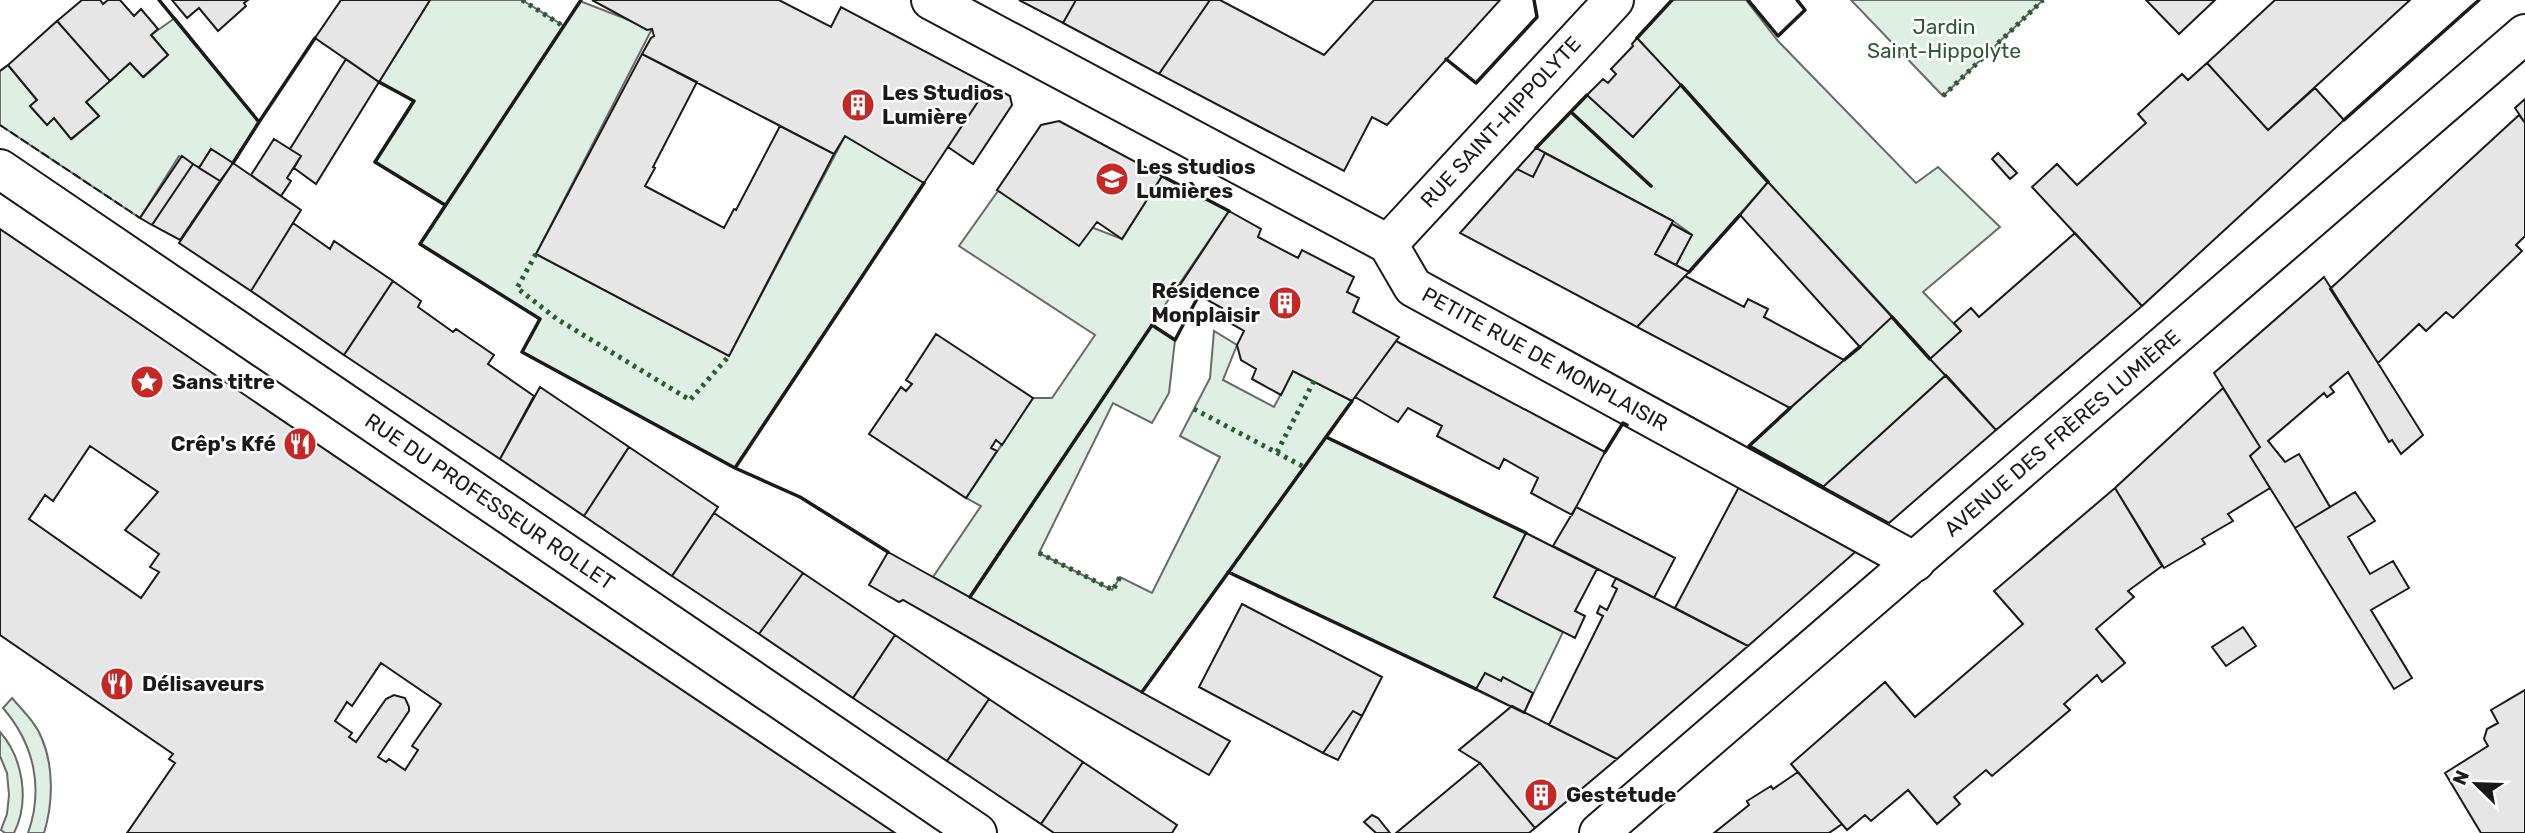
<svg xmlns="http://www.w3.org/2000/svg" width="2525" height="833" font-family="Rubik,sans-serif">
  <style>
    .green { fill: #e0efe3; stroke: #6a6a6a; stroke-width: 2 }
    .building { fill: #e6e6e6; stroke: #1a1a1a; stroke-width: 2; fill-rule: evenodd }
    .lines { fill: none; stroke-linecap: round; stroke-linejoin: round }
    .minor-casing { stroke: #1a1a1a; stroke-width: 42 }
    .major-casing { stroke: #1a1a1a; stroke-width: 42 }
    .minor { stroke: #fff; stroke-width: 38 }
    .major { stroke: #fff; stroke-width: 38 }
    .hedge { stroke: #2b5a34; stroke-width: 5; stroke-dasharray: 3.5 5; stroke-linecap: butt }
    .fence { stroke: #1a1a1a; stroke-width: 2; stroke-dasharray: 9 3.5; stroke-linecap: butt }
    .wall { stroke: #1a1a1a; stroke-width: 3.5 }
    .labels { text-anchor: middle; stroke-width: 5; stroke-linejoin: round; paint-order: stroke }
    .park-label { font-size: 21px; fill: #2b5a34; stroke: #fff }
    .poi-label { font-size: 21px; font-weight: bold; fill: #1a1a1a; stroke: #fff; text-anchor: start }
    .street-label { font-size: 21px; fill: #1a1a1a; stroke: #fff }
  </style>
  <rect width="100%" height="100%" fill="#fff"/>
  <path class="green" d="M430 0H522L564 26 580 1 652 29 536 254 729 356 845 136 924 183 735 468 522 352 540 319 420 244 445 205 375 162 413 101 379 82Z
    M1672 0H1746L1778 41 1916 183 1938 167 2000 227 1923 292 1961 331 1931 358 1946 375 1823 487 1749 446 1892 316 1768 182 1689 272 1676 265 1691 234 1673 221 1536 148 1587 95 1633 137 1680 85 1637 38Z
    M1851 0H2043L1943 96Z
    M175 18 259 122 233 163 211 149 199 168 179 156 140 218 0 125V71L8 65 37 100 30 106 47 124 54 118 72 139 99 116 86 102 130 63 144 77 168 55 151 35Z
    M1162 176 1229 211 1152 324 1175 340 1169 393 1152 423 1113 403 1039 553 1112 590 1120 577 1152 593 1220 457 1180 436 1210 378 1214 331 1237 345 1223 380 1274 407 1293 371 1352 401 1327 437 1526 533 1494 597 1563 632 1524 713 1229 572 1142 692 933 577 981 506 966 498 1033 398H1052L1095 335 959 246 998 191 1122 239Z
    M12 698C23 711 36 723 42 739 54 767 53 804 44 833H28C44 788 34 744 3 708Z
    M0 732C23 758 30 801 14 833H5L1 830 7 814 9 795 7 773 0 756Z"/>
  <path class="building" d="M82 0H100L103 4 108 0H120L134 16 141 9 158 29 151 35 168 55 143 77 130 63 110 81 57 21Z
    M172 0H248L244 3 246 6 218 31 199 8 187 18Z
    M341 0H430L379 82 315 38Z
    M592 0H779L831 27 841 7 989 85 924 183 845 136 834 154 642 54 651 38 654 36 652 29 647 30Z
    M1019 0H1076L1063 23Z
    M1076 0H1210L1159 74 1063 23Z
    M1210 0H1220L1324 55 1374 0H1500L1387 125 1372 117 1344 171 1159 74Z
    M2146 0H2215L2179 34Z
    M2275 0H2410L2268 130 2207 63Z
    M57 21 110 81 86 102 99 116 71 139 54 118 47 125 30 106 37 100 8 65Z
    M1637 38 1681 85 1633 137 1587 95 1603 79 1608 83 1616 74 1611 69 1633 46 1632 44Z
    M642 54 697 82 653 167 655 168 645 186 724 228 734 209 736 210 780 126 834 154 729 356 536 254Z
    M346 59 379 82 316 184 294 168 301 156 290 149Z
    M2207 63 2268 130 2315 88 2344 120 2142 306 2032 187 2057 164 2077 185 2146 123 2138 114 2182 74 2188 80Z
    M989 85 1010 96 1012 105 973 164 948 147Z
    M2525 99V123L2515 108Z
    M2519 115 2525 123V236L2516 245 2522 251 2453 318 2446 312 2426 331 2419 324 2378 363 2330 289Z
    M1059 121 1162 176 1122 239 1097 222 1079 246 997 190 1041 125Z
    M274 139 301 156 287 178 291 181 281 196 251 175Z
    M1536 148 1545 153 1533 177 1517 169Z
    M211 149 233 163 220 181 199 168Z
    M1545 153 1673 221 1655 254 1689 272 1637 327 1460 233 1517 169 1533 177Z
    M1998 153 2017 173 2010 179 1992 159Z
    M182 156 193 164 152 225 140 218Z
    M233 163 301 210 251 291 179 243Z
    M193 164 220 181 180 240 152 225Z
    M1768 182 1892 317 1860 347 1740 215Z
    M1229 211 1261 229 1258 237 1298 258 1302 250 1354 277 1347 292 1359 298 1353 312 1399 337 1352 401 1293 371 1281 395 1252 379 1256 369 1241 360 1237 345 1244 331 1218 316 1222 308 1180 285Z
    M293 223 330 249 334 241 393 281 344 355 251 291Z
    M1672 224 1692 235 1676 265 1655 254Z
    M0 229 463 543 895 833H127L175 763 169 759 173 754 0 635ZM90 446 158 492 125 530 159 554 150 567 159 572 141 598 29 519 45 495 53 501ZM381 663 441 704 412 746 418 750 405 770 389 759 386 762 378 757 409 711V707L405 698 394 695 386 699 356 742 349 737 352 733 335 721 347 702 352 706Z
    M2075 233 2142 306 1996 430 1930 359 1961 331 1954 323 1971 308 1979 317Z
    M1685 276 1744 307 1748 299 1768 309 1764 317 1844 360 1790 408 1637 327Z
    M2324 277 2423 435 2401 454 2392 440 2389 442 2348 372 2330 387 2334 392 2327 397 2324 393 2268 441 2285 462 2299 454 2330 507 2295 528 2250 456 2260 447 2214 373Z
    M393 281 421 301 418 307 453 332 456 329 494 355 488 364 534 396 500 459 344 355Z
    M936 334 1033 398 1002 445 996 440 991 448 997 451 966 498 869 434 901 387 906 391 912 384 906 380Z
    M1396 341 1605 452 1572 515 1531 493 1538 478 1504 459 1499 469 1437 436 1442 426 1408 408 1398 422 1355 397Z
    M1946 375 1996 430 1889 523 1823 487Z
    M540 387 629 447 584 516 500 459Z
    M2223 388 2260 447 2250 456 2270 488 2228 514 2233 521 2202 539 2205 544 2164 568 2115 488Z
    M629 447 718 507 672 576 584 516Z
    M1741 483 1861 547 1748 646 1675 608Z
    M2115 488 2162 566 2128 591 2134 597 2096 629 2125 663 2102 682 2097 675 2064 704 2070 710 1992 776 1986 770 1954 797 1960 804 1937 824 1908 790 1871 821 1865 815 1847 830 1791 764 1885 682 1915 717 2023 624 1994 591Z
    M2355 492 2375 521 2348 537 2370 574 2393 561 2409 588 2371 610 2412 678 2394 689 2295 528Z
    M1576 507 1675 558 1654 598 1553 546Z
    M714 513 803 573 759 634 672 576Z
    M1526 533 1597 569 1575 611 1585 616 1575 638 1494 597Z
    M888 552 933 577 1230 741 1209 775 903 600 899 602 869 585Z
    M803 573 895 635 853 698 759 634Z
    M1616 578 1748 646 1617 759 1549 725 1603 616 1597 613 1600 606 1607 610 1617 589 1612 586Z
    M1242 604 1382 677 1362 716 1353 711 1323 753 1199 687Z
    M2243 627 2256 646 2226 666 2212 647Z
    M895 635 989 699 947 761 853 698Z
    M1485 673 1501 681 1503 677 1533 693 1524 713 1476 689Z
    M2525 690V833H2481L2445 773 2488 746 2484 739 2487 729 2498 723 2491 710Z
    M989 699 1083 762 1041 824 947 761Z
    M1512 706 1617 759 1535 828 1480 763 1459 750Z
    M1353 711 1362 716 1338 760 1323 753Z
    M1083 762 1177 825 1172 833H1054L1041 824Z
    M1480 763 1535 828 1529 833H1396Z
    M1798 772 1842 824 1829 833H1714L1749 805 1747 801 1771 786 1773 789Z
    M1372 815 1378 818 1390 833H1376L1364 822Z"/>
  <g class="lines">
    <defs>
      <g id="minor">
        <path id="s1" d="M931 0 1388 244 1413 287 1915 562"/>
        <path id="s2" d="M0 169 977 833"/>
        <path id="s3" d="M1388 244 1614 0"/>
      </g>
      <g id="major">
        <path id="s4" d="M1599 833 2525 34"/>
      </g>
    </defs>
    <use href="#minor" class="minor-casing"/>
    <use href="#major" class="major-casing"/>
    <use href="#minor" class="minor"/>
    <use href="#major" class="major"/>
    <path class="hedge" d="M522 0 563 26
      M1943 96 2043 0
      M536 254 517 288 557 319 690 400 729 356
      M1194 409 1304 467
      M1277 452 1314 381
      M1039 553 1113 590 1120 577"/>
    <path class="fence" d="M0 71 8 65
      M0 125 140 218"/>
    <path class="wall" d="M159 0 259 122 315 38
      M581 0 420 244 540 319 522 352 735 468 924 183
      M1748 0 1778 36 1805 10 1797 0
      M1637 38 1672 0
      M1446 59 1476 83 1537 17 1534 0
      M379 82 414 101 375 162 445 205
      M1681 85 1768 182
      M1571 112 1651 186
      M2344 120 2479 0
      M1536 148 1587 95
      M233 163 259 122
      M1162 176 1229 211
      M1689 272 1740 215
      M1892 317 1930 359
      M1844 360 1860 347
      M1790 408 1749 446 1823 487
      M1326 437 1526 533
      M1605 452 1623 423 1627 425
      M735 468 800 497 888 552
      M1228 572 1476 689
      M970 597 1152 325 1175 340 1199 295
      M1142 692 1352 401"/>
  </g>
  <defs>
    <symbol id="building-disc" viewBox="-11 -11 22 22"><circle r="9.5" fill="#c62828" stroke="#fff"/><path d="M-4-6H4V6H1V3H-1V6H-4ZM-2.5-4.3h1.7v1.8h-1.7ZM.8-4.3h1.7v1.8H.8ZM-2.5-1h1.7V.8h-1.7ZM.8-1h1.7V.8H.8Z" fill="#fff"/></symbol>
    <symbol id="university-disc" viewBox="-11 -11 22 22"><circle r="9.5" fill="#c62828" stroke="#fff"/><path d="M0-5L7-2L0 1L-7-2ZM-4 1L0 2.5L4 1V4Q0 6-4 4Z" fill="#fff"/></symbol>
    <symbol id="sight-disc" viewBox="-11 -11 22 22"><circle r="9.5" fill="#c62828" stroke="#fff"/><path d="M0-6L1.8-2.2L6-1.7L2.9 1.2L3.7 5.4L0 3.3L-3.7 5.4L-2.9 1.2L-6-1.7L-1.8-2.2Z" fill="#fff"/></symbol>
    <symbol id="restaurant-disc" viewBox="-11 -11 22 22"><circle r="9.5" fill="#c62828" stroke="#fff"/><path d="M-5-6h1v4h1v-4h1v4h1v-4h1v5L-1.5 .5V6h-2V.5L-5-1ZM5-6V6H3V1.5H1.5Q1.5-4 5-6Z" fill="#fff"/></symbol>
  </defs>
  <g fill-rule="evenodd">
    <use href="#building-disc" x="839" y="86" width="38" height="38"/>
    <use href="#university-disc" x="1093" y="160" width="38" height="38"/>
    <use href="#building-disc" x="1266" y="284" width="38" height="38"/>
    <use href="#sight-disc" x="128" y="363" width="38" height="38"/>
    <use href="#restaurant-disc" x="281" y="425" width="38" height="38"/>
    <use href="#restaurant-disc" x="98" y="665" width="38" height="38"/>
    <use href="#building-disc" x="1522" y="776" width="38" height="38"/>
  </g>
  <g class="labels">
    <g class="park-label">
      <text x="1944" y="34">Jardin<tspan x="1944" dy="24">Saint-Hippolyte</tspan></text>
    </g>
    <g class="poi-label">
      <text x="882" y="100">Les Studios<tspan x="882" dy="24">Lumière</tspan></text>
      <text x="1136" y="174">Les studios<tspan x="1136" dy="24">Lumières</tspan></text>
      <text x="1260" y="298" text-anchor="end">Résidence<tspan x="1260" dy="24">Monplaisir</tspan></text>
      <text x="172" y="389">Sans titre</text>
      <text x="276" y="451" text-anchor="end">Crêp's Kfé</text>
      <text x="142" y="691">Délisaveurs</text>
      <text x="1566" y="802">Gestetude</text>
    </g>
    <g class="street-label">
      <text dy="7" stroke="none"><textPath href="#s3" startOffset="166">RUE SAINT-HIPPOLYTE</textPath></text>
      <text dy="7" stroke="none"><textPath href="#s1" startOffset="718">PETITE RUE DE MONPLAISIR</textPath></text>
      <text dy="7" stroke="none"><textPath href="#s4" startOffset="612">AVENUE DES FRÈRES LUMIÈRE</textPath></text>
      <text dy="7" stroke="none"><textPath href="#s2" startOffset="592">RUE DU PROFESSEUR ROLLET</textPath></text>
    </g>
  </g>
  <g transform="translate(2476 784) rotate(293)" stroke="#ffffff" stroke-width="5" paint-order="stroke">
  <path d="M0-5L12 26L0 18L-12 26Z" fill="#1a1a1a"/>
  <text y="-10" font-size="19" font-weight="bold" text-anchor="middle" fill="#1a1a1a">N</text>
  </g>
</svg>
